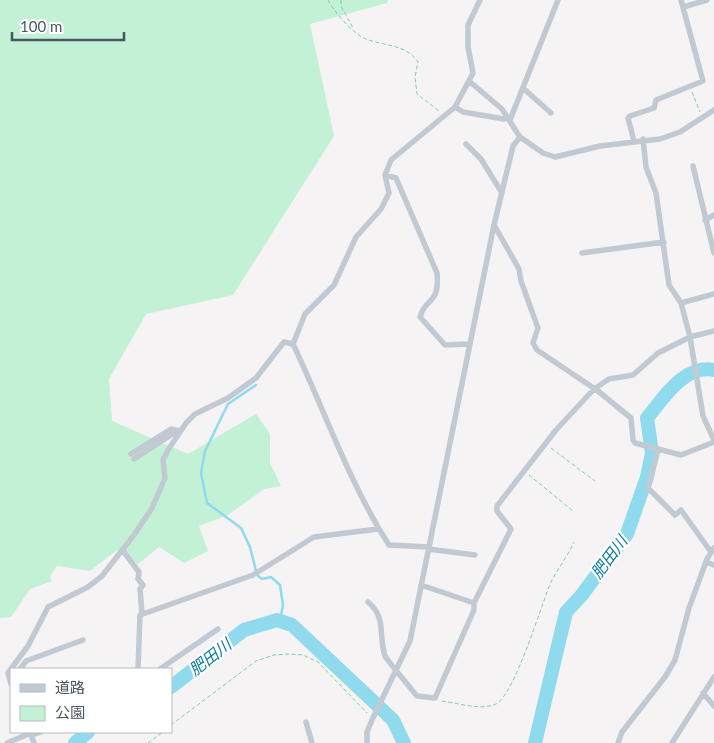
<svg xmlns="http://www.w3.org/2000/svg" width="714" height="743" font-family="Lato,'Noto Sans JP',sans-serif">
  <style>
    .green { fill: #c3f1d5 }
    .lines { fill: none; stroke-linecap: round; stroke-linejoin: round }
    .stream { stroke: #90daee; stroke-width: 2.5 }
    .river { stroke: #90daee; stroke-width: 14 }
    .path { stroke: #7ad0a6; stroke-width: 1; stroke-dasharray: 4 2.5; stroke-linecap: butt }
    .street { stroke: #c1cad2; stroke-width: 5.5 }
    .labels { text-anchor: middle; stroke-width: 4.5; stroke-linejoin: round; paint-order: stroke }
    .water-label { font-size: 16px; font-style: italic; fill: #0c7c9b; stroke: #fff }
  </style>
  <rect width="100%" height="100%" fill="#f5f3f3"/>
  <path class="green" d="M0 0H388L387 3 310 24 334 136 233 295 146 314 109 379 112 421 188 454 256 414 270 434V463L281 486 264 489 228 515 199 526 208 551 184 563 159 547 138 564 117 550 90 571 57 566 50 576 52 581 30 589 11 617 0 618Z"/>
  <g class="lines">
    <path class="stream" d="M256 385 228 404 205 451 201 473 207 503 241 528 250 547 257 575 262 579 271 577 280 585 283 605 280 621"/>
    <path class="river" d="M171 687 244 630 277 620 292 625 393 720 404 743
      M75 743 88 732
      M535 743 566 612 581 596 627 534 647 477 652 453 647 418C663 399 684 364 714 370"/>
    <path class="path" d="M328 0C335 13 352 33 366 39 384 46 406 44 418 62L415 77 417 94 439 111
      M341 0V6L353 28
      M692 92 700 112
      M551 448 595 481
      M529 475 573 511
      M442 701C458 703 481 711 496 704 515 694 541 605 551 582 558 568 568 556 574 542
      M171 725 256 661 274 655 289 654 303 655 318 662 367 713
      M148 743 163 732"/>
    <path class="street" d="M683 7 707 0
      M469 81 502 109 520 137 543 153 555 157 600 146 660 139 680 132 714 110
      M524 89 551 113
      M455 107 463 112 504 119 508 117
      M510 120 558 0
      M634 141 628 118 630 116 654 108 656 100 703 81 681 0
      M466 144 481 159 502 193
      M693 166 714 253
      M385 175 396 178 437 273C440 306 425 297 420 317L445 345 469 344
      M705 220 714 215
      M494 225 519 269 521 281 538 328 533 343 537 350 598 391 631 418 633 440 635 443 681 455 714 442
      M582 253 664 242
      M681 303 714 294
      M714 331 690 337 703 416 714 440
      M658 450 648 488 675 515 681 510 711 552
      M131 454 171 429 180 431
      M134 459 174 433 178 434
      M429 547 389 545C349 483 325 411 293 344L305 314 334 285 356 237 381 209 389 193 385 175 391 160 455 107 473 73 468 47V25L480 0
      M428 549 475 555
      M123 551 139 572 138 579 143 585 140 589 142 614
      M706 562 714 565
      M421 585 474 603 511 529 497 511V506L556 430 594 389 609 379 633 375 658 353 690 337 681 303 669 285 656 193 646 167 643 139
      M368 602C387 618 378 635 385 656 387 660 413 691 417 696L435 698 474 610V603
      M20 669 26 661 83 640
      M138 669 140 615 253 575 314 537 378 529
      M160 669 218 629
      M11 684 8 673 28 646 48 607 88 587 102 576 134 535 152 508 165 478 163 460 168 450 186 423 195 414 228 398 256 378 284 342 293 344
      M703 693 714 706
      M306 722 312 743
      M30 732 34 743
      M32 735 41 732
      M7 743 31 733
      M367 743V732L372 720 410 641 494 225 513 146 520 137
      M618 743 622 732 665 677 675 660 689 608 707 559 714 548
      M672 743 714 677"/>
  </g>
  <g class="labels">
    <g class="water-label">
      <text transform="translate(609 557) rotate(-53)" y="6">肥田川</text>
      <text transform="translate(210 657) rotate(-38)" y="6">肥田川</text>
    </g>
  </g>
  <rect x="10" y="668" width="162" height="65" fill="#ffffff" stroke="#b7bbc0"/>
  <rect x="20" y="684" width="25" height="8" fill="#c1cad2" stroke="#b7bbc0"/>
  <text x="55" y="693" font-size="15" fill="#4a5661">道路</text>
  <rect x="20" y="706" width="25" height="15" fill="#c3f1d5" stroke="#b7bbc0"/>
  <text x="55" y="718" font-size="15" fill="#4a5661">公園</text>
  <path d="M12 32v8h112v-8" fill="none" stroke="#4a5661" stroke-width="2.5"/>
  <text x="20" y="32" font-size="15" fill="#4a5661" stroke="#ffffff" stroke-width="4" paint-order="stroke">100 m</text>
</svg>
